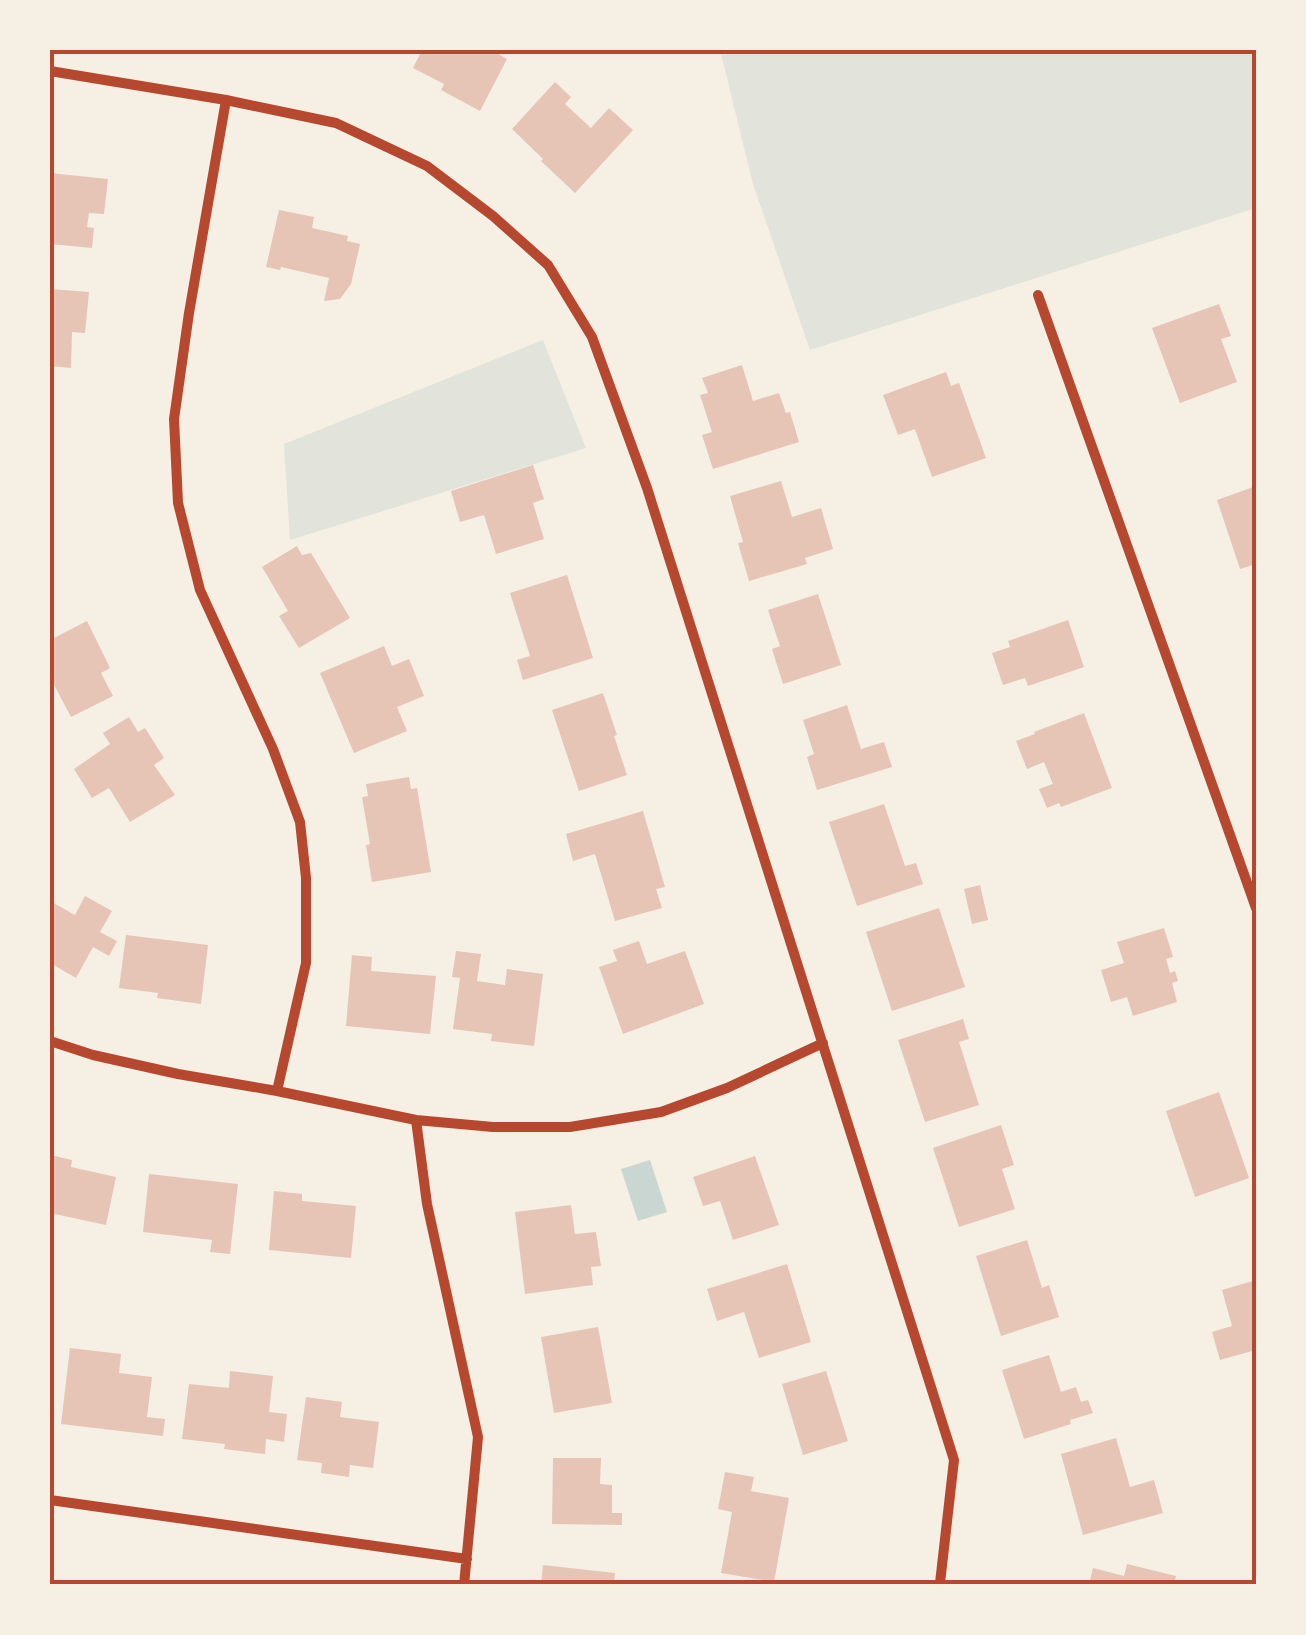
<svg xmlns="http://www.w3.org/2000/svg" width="1306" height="1635" font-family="'Libre Baskerville',serif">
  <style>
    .green { fill: #e2e4dc }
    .water { fill: #c9d6d2 }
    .building { fill: #e6c5b7 }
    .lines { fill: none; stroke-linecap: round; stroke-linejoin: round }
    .minor { stroke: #b5482f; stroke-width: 10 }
    .neatline { fill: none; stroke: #b5482f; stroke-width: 4 }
  </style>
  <rect width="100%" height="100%" fill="#f6efe4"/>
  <path class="green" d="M720 50H1256V208L810 350 753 184Z
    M543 340 586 448 290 540 284 444Z"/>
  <path class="water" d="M650 1160 667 1212 638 1221 621 1169Z"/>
  <path class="building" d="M422 50H491L507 59 480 111 441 90 444 84 413 68Z
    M555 82 571 97 565 104 591 128 609 108 633 130 575 193 541 161 543 159 512 129Z
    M50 173 108 179 104 214 89 213 87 227 94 228 92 248 50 244Z
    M279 210 314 217 312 228 348 236 347 241 360 244 351 284 340 299 324 301 329 278 281 267 280 270 266 267Z
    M50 289 89 292 85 333 72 332 71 368 50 366Z
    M1219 304 1231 336 1221 339 1237 382 1180 403 1152 328Z
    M742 365 753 401 779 393 786 413 790 412 799 442 713 469 702 435 712 432 700 395 708 393 702 378Z
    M946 372 951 386 959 383 986 458 932 477 915 429 898 435 883 395Z
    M533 465 544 499 533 503 544 539 496 554 484 515 460 522 451 491Z
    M781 481 792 517 821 508 833 549 805 558 807 564 749 581 738 543 743 542 730 496Z
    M1256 486V564L1240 569 1217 500Z
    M297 546 302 555 311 553 350 618 299 648 279 616 288 611 262 567Z
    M567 575 593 658 523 680 517 660 530 656 510 593Z
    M818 594 841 665 783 684 772 649 780 646 768 610Z
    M1068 620 1084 667 1028 686 1025 678 1003 685 992 653 1010 647 1008 641Z
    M87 621 110 668 101 673 113 696 71 717 50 677V640Z
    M384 646 392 666 409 659 424 696 397 707 407 731 354 753 320 673Z
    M603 693 617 735 614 736 627 775 579 791 552 710Z
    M847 705 861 749 884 742 892 767 817 790 807 757 814 754 803 720Z
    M1084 713 1112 788 1061 807 1059 803 1047 808 1039 789 1053 784 1044 762 1027 769 1016 741 1035 734 1034 732Z
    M129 717 138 732 145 728 164 758 154 765 175 795 130 822 109 788 92 798 74 769 110 744 103 733Z
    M409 777 411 789 417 788 431 872 372 882 366 845 370 844 362 797 368 796 366 784Z
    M884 804 905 866 916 863 923 884 857 906 829 822Z
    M643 811 665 887 656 889 662 908 615 921 595 854 573 861 566 834Z
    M980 885 988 920 972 924 964 889Z
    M85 896 112 911 100 932 117 941 109 956 93 947 76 978 50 963V901L75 915Z
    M939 908 965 987 892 1011 866 932Z
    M1164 928 1173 957 1166 959 1170 973 1175 971 1178 981 1172 983 1177 1002 1133 1016 1127 997 1111 1002 1101 970 1124 963 1117 942Z
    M126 935 208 945 201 1004 157 998 158 993 119 988Z
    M639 941 647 964 685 951 704 1004 623 1034 599 967 617 961 613 950Z
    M456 951 481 954 477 981 505 985 507 969 543 974 534 1046 491 1041 492 1034 453 1029 460 978 452 977Z
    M352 955 372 957 371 971 436 976 430 1034 346 1026Z
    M963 1019 969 1039 959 1042 979 1105 925 1122 898 1040Z
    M1219 1092 1249 1178 1195 1197 1166 1111Z
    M1001 1125 1014 1165 1002 1169 1015 1209 959 1227 933 1148Z
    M50 1155 72 1160 71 1167 116 1177 106 1225 50 1213Z
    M755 1156 779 1225 733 1240 720 1201 703 1206 693 1177Z
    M149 1174 238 1184 230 1254 210 1252 212 1240 143 1232Z
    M274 1191 302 1194V1201L356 1206 351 1258 269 1250Z
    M571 1205 575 1234 596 1232 601 1266 591 1267 593 1285 525 1294 515 1212Z
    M1027 1240 1042 1288 1049 1285 1059 1317 1001 1336 976 1256Z
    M787 1264 811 1342 759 1358 744 1312 717 1321 707 1289Z
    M1256 1280V1350L1220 1360 1212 1332 1232 1326 1222 1290Z
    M598 1327 612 1403 554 1413 541 1337Z
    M70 1348 121 1354 119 1373 152 1377 147 1417 165 1419 163 1436 61 1424Z
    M1049 1355 1061 1392 1076 1387 1081 1402 1088 1400 1093 1413 1070 1420 1071 1424 1024 1439 1002 1370Z
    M230 1371 273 1376 269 1412 287 1414 284 1442 266 1439 265 1454 224 1449 225 1444 182 1439 189 1384 229 1388Z
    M826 1371 848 1441 803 1455 782 1384Z
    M306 1397 342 1402 340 1417 379 1422 373 1468 350 1465 349 1477 321 1473 322 1463 297 1460Z
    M1116 1438 1130 1487 1154 1480 1163 1513 1083 1535 1061 1454Z
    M553 1458H601L600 1484 612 1485V1513H622V1525L552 1524Z
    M725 1472 754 1477 751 1491 789 1498 774 1582 721 1573 732 1512 718 1509Z
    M1127 1564 1176 1576 1174 1585H1089L1093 1568 1124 1576Z
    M543 1565 615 1573 614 1585H541Z"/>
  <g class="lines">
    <path class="minor" d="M50 71 226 100 336 123 427 166 493 216 548 265 592 337 647 488 954 1460 940 1583
      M226 100 189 313 174 419 178 503 200 590 273 749 300 822 306 878V963L277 1091
      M1038 295 1256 908
      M50 1041 93 1055 178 1074 277 1091 416 1120 493 1127H570L661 1112 727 1088 823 1043
      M416 1120 427 1204 478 1437 464 1585
      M50 1500 467 1559"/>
  </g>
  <rect width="1306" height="1635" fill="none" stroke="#f6efe4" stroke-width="105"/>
  <rect x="52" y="52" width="1202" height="1530" class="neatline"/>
</svg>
